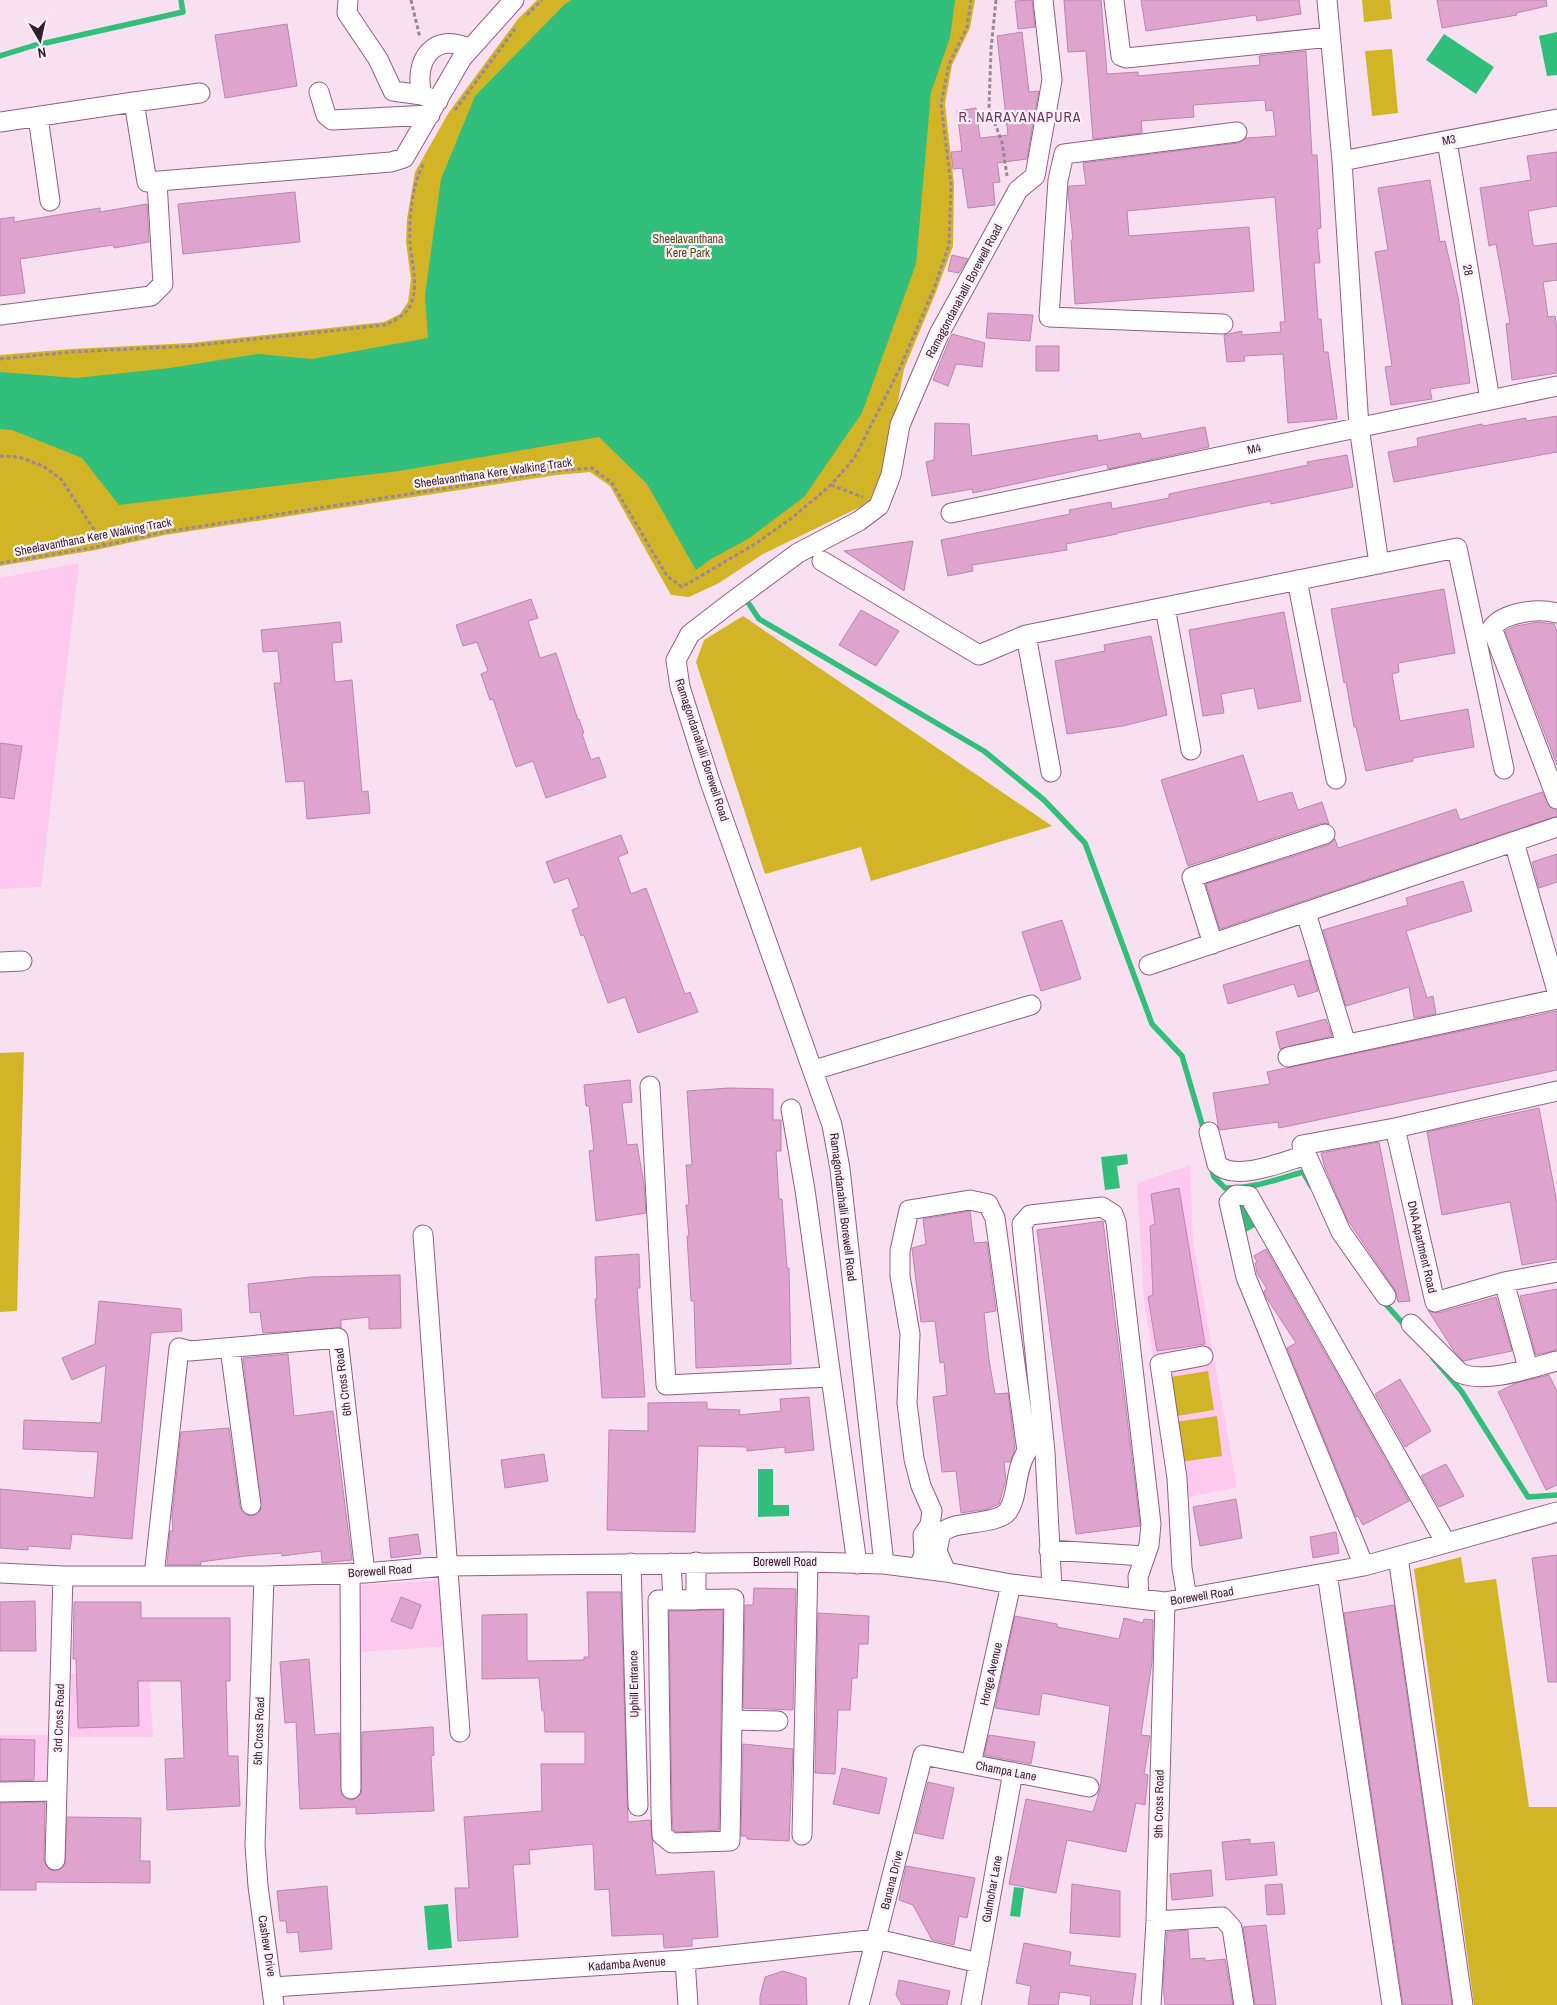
<svg xmlns="http://www.w3.org/2000/svg" width="1557" height="2005" font-family="'Archivo Narrow',sans-serif">
  <style>
    .built { fill: #fec9ef }
    .green { fill: #d1b526 }
    .water { fill: #32be7b }
    .lines { fill: none; stroke-linecap: round; stroke-linejoin: round }
    .stream { stroke: #32be7b; stroke-width: 5.5 }
    .building { fill: #dea4cd; stroke: #bd85ad }
    .minor-casing { stroke: #935e85; stroke-width: 21 }
    .path { stroke: #9d8696; stroke-width: 3; stroke-dasharray: 4 2.5; stroke-linecap: butt }
    .minor { stroke: #fff; stroke-width: 19 }
    .labels { text-anchor: middle; stroke-width: 4.5; stroke-linejoin: round; paint-order: stroke }
    .street-label { font-size: 12px; fill: #351f2f; stroke: #fef1fa }
    .park-label { font-size: 12px; fill: #574b15; stroke: #fef1fa }
    .neighbourhood-label { font-size: 14px; letter-spacing: 1px; fill: #6b3a5f; stroke: #fef1fa }
  </style>
  <rect width="100%" height="100%" fill="#f8e0f1"/>
  <path class="built" d="M79 563 41 887 0 889V578Z
    M1190 1165 1193 1241 1237 1487 1176 1500 1144 1301 1137 1183Z
    M446 1580 449 1646 361 1652 356 1585Z
    M66 1673 149 1675 153 1737H68Z
    M0 1735H51L53 1812H0Z"/>
  <path class="green" d="M537 0H975L970 28 952 65 945 104 954 184 953 246 936 292 904 369 883 480 870 500 860 507 763 554 719 583 689 597 671 595 610 486 590 472 557 475 165 535 96 550 0 566V355L71 349 191 343 384 322 400 314 408 302 411 279 406 242 407 219 415 172 449 112 518 19Z
    M1362 0H1390L1392 19 1364 22Z
    M1392 49 1398 113 1372 116 1365 51Z
    M743 616 1052 826 871 881 861 847 765 874 696 662 704 640Z
    M24 1052 17 1311 0 1312V1053Z
    M1208 1371 1214 1410 1177 1416 1171 1377Z
    M1217 1416 1222 1456 1180 1462 1175 1422Z
    M1461 1557 1465 1583 1496 1579 1529 1807H1557V2005H1474L1414 1569Z"/>
  <path class="water" d="M571 0H955L950 38 931 92 916 264 862 413 804 497 748 539 711 559 696 570 647 484 599 437 399 471 119 505 82 458 12 430 0 429V372L76 378 170 368 258 354 312 359 428 338 425 295 441 179 475 96 565 4Z
    M1557 32V75L1547 76 1539 36Z
    M1444 34 1494 67 1476 94 1426 60Z
    M1127 1154 1128 1164 1117 1166 1120 1188 1105 1190 1101 1157Z
    M1247 1201 1260 1224 1246 1232 1233 1209Z
    M758 1469H773V1505H789V1516L758 1517Z
    M1014 1887 1024 1888 1020 1917 1010 1916Z
    M448 1904 452 1948 428 1950 424 1906Z"/>
  <g class="lines">
    <path class="stream" d="M0 56 32 46 183 12 181 0
      M749 604 759 619 984 751 1044 800 1085 843 1152 1024 1182 1056 1204 1131
      M1211 1167 1214 1177 1225 1188C1253 1189 1277 1179 1303 1172L1311 1186
      M1382 1300 1407 1328
      M1433 1358 1462 1392 1528 1497 1557 1495"/>
  </g>
  <path class="building" d="M1032 0 1035 27 1018 29 1015 1Z
    M1064 0H1101L1107 74 1138 72V76L1260 65 1259 56 1306 51 1312 155H1317L1319 188 1321 228 1317 229 1320 263H1314L1318 319H1321L1324 352H1328L1337 419 1288 423 1283 354 1244 356 1245 361 1227 362 1224 335 1242 331V335L1281 332 1280 322H1285L1275 197 1127 211 1129 236 1249 227 1254 291 1075 304 1071 240H1073L1068 192 1069 186 1086 185 1083 163 1238 143 1246 138 1276 136 1273 110 1266 111 1265 100 1193 105 1194 117 1141 121 1142 133 1093 139 1086 51 1068 52Z
    M1141 0H1299L1301 14 1257 21 1256 15 1146 31Z
    M1437 0H1546L1547 6 1516 13 1517 15 1442 28Z
    M287 24 297 86 225 98 215 35Z
    M1022 32 1029 92 1039 91 1035 111 1032 112 1033 123 1027 159 997 163 1000 182 993 183 995 205 968 208 962 168 953 169 951 152 962 151 957 111 976 108 980 138 1008 135 997 36Z
    M1557 152V206L1528 211 1533 244 1535 246 1557 243V280L1543 282 1548 317 1555 316 1557 329V373L1512 380 1506 324 1510 323 1503 282 1496 244 1489 246 1480 188 1531 180 1527 156Z
    M1430 180 1440 242 1445 241 1458 297 1470 383 1430 389 1432 399 1391 405 1385 367 1392 366 1375 252 1388 250 1378 188Z
    M295 192 300 242 183 254 178 204Z
    M147 204 149 242 114 248 113 245 20 259 25 293 0 296V219L14 217V222L100 208V212Z
    M952 255 968 259 959 273 948 271Z
    M988 313 1033 315 1030 341 986 338Z
    M952 334 985 343 982 367 956 364 948 386 933 380Z
    M1036 346H1059V371H1036Z
    M1557 416V452L1394 482 1388 452 1418 446 1417 438 1482 424 1483 426 1526 418V421Z
    M935 423 969 424 972 456 1097 435 1098 441 1140 433 1142 439 1205 427 1209 447 1108 469 1107 464 973 493 972 489 932 496 926 462 934 460Z
    M1347 455 1353 487 1271 504V501L1117 533V534L1066 544 1067 550 972 565 973 571 948 576 941 540 1070 514 1069 510 1111 502 1112 509 1169 498V494L1308 465 1307 462Z
    M913 541 904 591 844 551Z
    M1444 589 1455 653 1398 663 1399 672 1392 674 1400 721 1468 709 1474 747 1413 758V761L1366 771 1356 727H1354L1346 682 1344 683 1331 609Z
    M531 599 538 618 528 621 540 658 556 653 578 720 579 719 584 733 582 734 591 760 599 757 606 777 546 798 533 761 516 767 493 699 490 700 481 674 488 671 477 642 463 646 456 625Z
    M861 610 899 631 876 666 839 645Z
    M1284 612 1301 701 1258 709 1254 688 1221 694 1224 713 1203 716 1189 630Z
    M340 622 342 642 332 643 335 682 352 680 362 792 368 791 370 813 307 819 304 781 286 782 274 683H281L278 651 263 652 261 630Z
    M1538 622 1554 624 1557 631V765L1505 631 1516 626Z
    M1151 636 1167 715 1123 726 1067 734 1055 661 1105 651 1104 645Z
    M0 743 22 746 14 799 0 797Z
    M1243 755 1258 802 1292 792 1298 810 1322 802 1329 824 1322 823 1188 866 1161 780Z
    M1542 792 1550 807 1557 810V816L1220 929 1206 884 1328 845 1335 839 1338 848 1456 809 1460 820Z
    M621 835 628 853 618 857 631 894 646 888 685 994 690 992 698 1012 638 1033 625 997 608 1003 584 935 581 936 572 910 579 907 568 878 554 883 546 862Z
    M1557 854V882L1539 888 1532 862Z
    M1463 881 1472 911 1406 931 1427 998 1433 996 1436 1014 1414 1018 1409 987 1346 1006 1323 930 1408 905 1406 898Z
    M1062 920 1081 979 1041 991 1022 932Z
    M1309 960 1318 991 1298 997 1294 984 1228 1004 1223 985Z
    M1557 1011V1070L1279 1128 1278 1122 1220 1130 1218 1125 1213 1093 1270 1084 1267 1072Z
    M1326 1019 1332 1036 1280 1049 1276 1032Z
    M630 1080 632 1102 622 1103 627 1145 637 1144 644 1184 646 1213 596 1221 589 1151 594 1150 589 1106H586L584 1085Z
    M729 1088 773 1089V1120H781V1151H776L779 1199H782L787 1268H789L791 1364 696 1368 694 1301H691L687 1236H689L686 1205H689L686 1165H692L687 1091Z
    M1539 1108 1557 1203V1259L1522 1265 1510 1202 1442 1215 1427 1132Z
    M1379 1142 1410 1301 1398 1302 1395 1290 1347 1219 1325 1168 1321 1153Z
    M1179 1188 1205 1344 1157 1351 1148 1297 1153 1295 1150 1226 1155 1224 1151 1194Z
    M970 1211 974 1243 987 1242 996 1311 984 1313 989 1360 995 1394 1008 1393 1015 1449 1010 1462H1004L1006 1480 999 1504 988 1509 961 1513 956 1471 942 1472 933 1397 947 1395 944 1362 940 1363 935 1321 921 1322 912 1248 926 1244 923 1219Z
    M1103 1221 1140 1524V1526L1076 1534 1037 1230Z
    M1266 1249 1409 1501 1363 1525 1358 1516 1356 1517 1287 1348 1296 1343 1266 1297 1264 1291 1267 1289 1257 1273 1255 1263 1257 1262 1254 1256Z
    M639 1254 640 1288H637L645 1397 602 1398 595 1299H597L595 1257Z
    M400 1275 401 1328 369 1329V1317L341 1320V1328L263 1333 260 1312 250 1313 248 1284 311 1277Z
    M1557 1289V1350L1536 1355 1520 1296Z
    M1496 1297 1512 1351 1463 1361 1454 1351 1428 1310 1438 1313Z
    M99 1301 181 1309 182 1331 151 1333 132 1539 72 1534 70 1549 28 1546V1550L0 1548V1489L94 1498 98 1452 23 1449 24 1420 101 1423 106 1365 72 1380 62 1358 95 1344Z
    M288 1354 294 1416 333 1411 352 1560 322 1563 321 1551 282 1556 281 1553 246 1556 200 1562 201 1565H167L170 1531H173L172 1516 181 1432 229 1428 240 1507 246 1515 252 1516 261 1510 243 1358Z
    M1549 1375 1557 1391V1485L1546 1490 1498 1392 1516 1383Z
    M1400 1379 1431 1431 1405 1447 1375 1394Z
    M809 1397 814 1450 785 1453V1447L747 1451V1447L698 1446 695 1532 607 1530 609 1430 648 1431V1403L707 1402V1409L740 1410 739 1415 781 1411 780 1399Z
    M544 1454 548 1481 505 1488 501 1460Z
    M1446 1464 1464 1496 1439 1507 1421 1476Z
    M1236 1499 1242 1538 1200 1546 1193 1507Z
    M1336 1532 1339 1553 1313 1558 1310 1537Z
    M418 1534 421 1554 391 1558 389 1538Z
    M1557 1555V1682H1548L1532 1558Z
    M754 1588 796 1589 793 1710 743 1708 745 1605H753Z
    M587 1592H621L628 1822 650 1820 656 1875 714 1871 718 1937 692 1939V1946L664 1948 663 1934 612 1936 609 1889 595 1890 593 1844 529 1850 530 1864 513 1865 518 1937 458 1941 455 1888H469L464 1817 542 1811 541 1764H585V1732H545L544 1711H542L539 1678 482 1679V1615L527 1614V1661L584 1660V1657H589Z
    M401 1597 421 1605 412 1629 391 1621Z
    M35 1601 36 1651H0V1602Z
    M74 1602H141V1618H230V1681H226L228 1756H238L240 1806 167 1810 165 1759 184 1758 181 1681H138L139 1726 78 1728 76 1659H73Z
    M1394 1605 1452 2005H1403L1344 1613Z
    M723 1610 719 1830 676 1832 673 1829 672 1812 669 1611Z
    M818 1613 869 1616 868 1644H859L857 1678H852L850 1710H838L835 1774 815 1773Z
    M1015 1616 1057 1624V1627L1119 1639 1124 1618 1143 1623 1144 1619 1153 1620 1152 1662 1141 1735 1150 1736 1144 1774 1148 1775 1145 1805 1136 1803 1126 1852 1067 1840 1056 1893 1009 1884 1026 1799 1093 1812 1100 1789 1110 1706 1042 1693 1039 1715 995 1708Z
    M309 1659 315 1735 339 1733 342 1795 352 1800 361 1794 362 1732 433 1727 434 1755 431 1756 434 1811 356 1814V1807L300 1809 296 1722 285 1723 280 1662Z
    M989 1735 1035 1742 1031 1764 984 1755Z
    M0 1739 35 1740 34 1780 0 1781Z
    M743 1744 793 1749 789 1841 747 1839V1836H741Z
    M842 1768 887 1778 879 1814 833 1804Z
    M928 1782 954 1788 943 1839 915 1833Z
    M45 1802 44 1860 49 1869 55 1871 65 1865 67 1817 141 1818 140 1861H150V1883L36 1882V1890H0V1803Z
    M1250 1839V1844L1274 1842 1277 1875 1226 1880 1222 1842Z
    M906 1866 975 1878 967 1918 959 1916 954 1945 932 1940 913 1905 899 1900Z
    M1211 1870 1213 1896 1172 1900 1170 1874Z
    M1072 1884 1120 1891V1937L1070 1933Z
    M1282 1884 1285 1914 1267 1915 1265 1885Z
    M327 1886 332 1949 300 1952 298 1932 287 1933 286 1921H280L277 1891Z
    M1266 1925 1276 2005H1255L1243 1927Z
    M1188 1930 1190 1959 1205 1958V1961L1225 1959 1233 2005H1165L1163 1985 1167 1932Z
    M1024 1943 1071 1952 1069 1965 1136 1974 1132 2005H1090L1091 1996 1060 1992 1058 2005H1028L1031 1986 1016 1983Z
    M783 1971 806 1978 807 2005H760V1997L765 1977Z
    M899 1980 950 1991 947 2005H902L896 1995Z"/>
  <g class="lines">
    <defs>
      <path id="minor" d="M348 0 347 13 378 59 393 91 422 95 438 101
        M1114 0 1121 56 1126 58 1330 37
        M1327 0 1342 161 1359 427 1379 564
        M319 92 326 115 332 120 430 115
        M422 95C413 60 434 31 470 49
        M134 102 200 93
        M38 117 50 201
        M0 122 134 102 147 182 391 162 404 158 462 58 514 0
        M1447 141 1490 400
        M1342 161 1557 119
        M0 315 151 296 163 284 157 182
        M1223 324 1049 317 1058 180 1064 154 1237 132
        M951 513 1557 386
        M822 561 979 655 1026 635 1457 548 1504 769
        M1297 580 1336 779
        M1165 607 1191 750
        M1557 613C1538 608 1504 612 1492 628L1557 799
        M1026 635 1051 772
        M1514 842 1557 991
        M1306 913 1346 1044
        M1213 944 1192 877 1325 834
        M0 962 22 961
        M1149 965 1557 827
        M1288 1057 1557 999
        M814 1070 1031 1005
        M650 1086 666 1385 830 1377
        M791 1109 805 1190 857 1564
        M1395 1128 1435 1302 1504 1282 1557 1272
        M1209 1132 1217 1164C1235 1183 1284 1161 1306 1155
        M423 1235 460 1732
        M1504 1282 1528 1368
        M1386 1296 1341 1232 1302 1145 1395 1128 1557 1091
        M1411 1324 1460 1373C1485 1384 1531 1368 1557 1361
        M230 1348 251 1505
        M1049 1550 1145 1556
        M1398 1557 1463 2005
        M696 1562V1600
        M631 1563 638 1806
        M671 1563 673 1600
        M884 1564 840 1169 832 1125 710 782 680 687 676 660 690 634 729 604 798 553 859 521 879 506 891 475 900 425 939 334 1018 190 1035 176 1052 80 1043 0
        M1364 1566 1246 1277 1229 1202 1236 1195 1249 1196 1446 1543
        M918 1568 924 1555 923 1535 930 1525 932 1511 921 1486 914 1459 907 1403 910 1334 900 1276V1251L909 1210 970 1200 988 1204 995 1218 1027 1451C1014 1471 1019 1495 1008 1511 1000 1523 965 1522 952 1527 948 1528 945 1531 941 1532L937 1551 946 1572
        M0 1573 63 1576H264L365 1573 446 1566 808 1562 884 1564 946 1572 1011 1584 1165 1602 1364 1566 1557 1512
        M350 1573 351 1789
        M1327 1573 1392 2005
        M154 1576 179 1348 190 1351 338 1338 365 1573
        M264 1576 255 1845 258 1886 274 2005
        M1052 1589 1045 1452 1022 1224 1030 1215 1102 1207 1113 1214 1116 1222 1151 1524 1149 1545 1138 1577 1139 1599
        M1187 1598 1182 1568 1177 1478 1160 1364 1203 1356
        M734 1599 730 1841 672 1843 662 1835 661 1812 658 1600Z
        M732 1720 778 1721
        M971 1764 1011 1584
        M0 1792 57 1791
        M802 1835 808 1562
        M55 1860 63 1576
        M1156 1921 1222 1917 1232 1928 1244 2005
        M685 1960 688 2005
        M273 1987 685 1960 877 1939 979 1963
        M859 2005 923 1755 1089 1787
        M971 2005 1013 1772
        M1151 2005 1156 1921 1165 1602"/>
    </defs>
    <use href="#minor" class="minor-casing"/>
    <path class="path" d="M411 0 420 38
      M996 0 991 49 989 108 1002 142 1007 176
      M527 15 542 0
      M455 110 515 29
      M0 359 71 352 191 346 385 325C395 320 407 315 411 304 419 285 411 261 410 242 409 218 412 184 424 163
      M0 456 19 457 43 466 61 479 104 545
      M831 485 863 497
      M0 563 96 547 164 532 557 471 592 468 612 483 667 576 682 587 755 544 793 517 831 485 855 457 900 368 933 291 949 245 951 185 941 104 949 64 967 27 971 0"/>
    <use href="#minor" class="minor"/>
  </g>
  <g class="labels">
    <g class="street-label">
      <text transform="translate(1449 140) rotate(-11)" y="4">M3</text>
      <text transform="translate(1468 270) rotate(80)" y="4">28</text>
      <text transform="translate(964 291) rotate(-62)" y="4">Ramagondanahalli Borewell Road</text>
      <text transform="translate(1254 449) rotate(-12)" y="4">M4</text>
      <text transform="translate(493 473) rotate(-8)" y="4">Sheelavanthana Kere Walking Track</text>
      <text transform="translate(93 537) rotate(-11)" y="4">Sheelavanthana Kere Walking Track</text>
      <text transform="translate(702 750) rotate(72)" y="4">Ramagondanahalli Borewell Road</text>
      <text transform="translate(843 1207) rotate(83)" y="4">Ramagondanahalli Borewell Road</text>
      <text transform="translate(1422 1247) rotate(77)" y="4">DNA Apartment Road</text>
      <text transform="translate(343 1382) rotate(-97)" y="4">6th Cross Road</text>
      <text x="785" y="1566">Borewell Road</text>
      <text transform="translate(380 1571) rotate(-4)" y="4">Borewell Road</text>
      <text transform="translate(1202 1596) rotate(-9)" y="4">Borewell Road</text>
      <text transform="translate(991 1674) rotate(-77)" y="4">Honge Avenue</text>
      <text transform="translate(634 1684) rotate(-91)" y="4">Uphill Entrance</text>
      <text transform="translate(59 1718) rotate(-88)" y="4">3rd Cross Road</text>
      <text transform="translate(259 1731) rotate(-88)" y="4">5th Cross Road</text>
      <text transform="translate(1006 1771) rotate(11)" y="4">Champa Lane</text>
      <text transform="translate(1159 1804) rotate(-89)" y="4">9th Cross Road</text>
      <text transform="translate(892 1880) rotate(-76)" y="4">Banana Drive</text>
      <text transform="translate(992 1889) rotate(-80)" y="4">Gulmohar Lane</text>
      <text transform="translate(267 1946) rotate(81)" y="4">Cashew Drive</text>
      <text transform="translate(627 1964) rotate(-4)" y="4">Kadamba Avenue</text>
    </g>
    <g class="park-label">
      <text x="688" y="243">Sheelavanthana<tspan x="688" dy="14">Kere Park</tspan></text>
    </g>
    <g class="neighbourhood-label">
      <text x="1020" y="122">R. NARAYANAPURA</text>
    </g>
  </g>
  <g transform="translate(40 40) rotate(171)" stroke="#fef1fa" stroke-width="4" paint-order="stroke">
  <path d="M0-4L9 19L0 12L-9 19Z" fill="#351f2f"/>
  <text y="-8" font-size="14" font-weight="bold" text-anchor="middle" fill="#351f2f">N</text>
  </g>
</svg>
